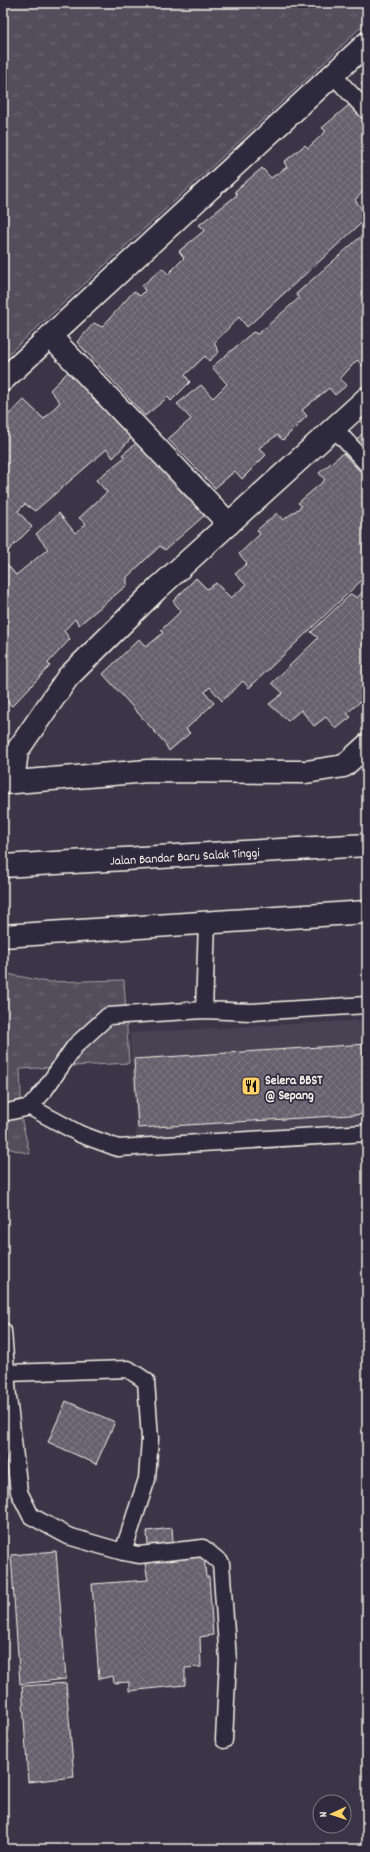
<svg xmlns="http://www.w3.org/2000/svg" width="370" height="1852" font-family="Dekko,sans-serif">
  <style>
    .built { fill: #484352 }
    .grass { fill: url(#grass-tufts); stroke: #a4a0a2 }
    .building { fill: url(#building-cross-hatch); stroke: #f4f1e8 }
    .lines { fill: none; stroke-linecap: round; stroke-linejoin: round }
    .service-casing { stroke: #f4f1e8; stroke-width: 19 }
    .minor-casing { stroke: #f4f1e8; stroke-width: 25 }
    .secondary-casing { stroke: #f4f1e8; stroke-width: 25 }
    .service { stroke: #2f2a3d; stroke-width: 16 }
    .minor { stroke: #2f2a3d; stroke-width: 22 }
    .secondary { stroke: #2f2a3d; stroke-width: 22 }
    .labels { text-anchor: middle; stroke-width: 3.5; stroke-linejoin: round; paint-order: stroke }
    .street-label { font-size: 13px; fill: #f4f1e8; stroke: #2f2a3d }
    .poi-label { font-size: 13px; font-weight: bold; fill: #f4f1e8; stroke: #2f2a3d; text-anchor: start }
  </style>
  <defs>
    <pattern id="grass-tufts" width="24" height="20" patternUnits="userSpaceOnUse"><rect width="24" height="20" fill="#534e5c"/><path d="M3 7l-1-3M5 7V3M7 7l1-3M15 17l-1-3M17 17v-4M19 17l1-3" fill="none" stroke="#6c6873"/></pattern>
    <pattern id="building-cross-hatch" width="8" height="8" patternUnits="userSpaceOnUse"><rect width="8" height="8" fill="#65616c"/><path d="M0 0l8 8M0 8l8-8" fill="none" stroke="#7c7881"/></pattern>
  </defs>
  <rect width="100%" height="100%" fill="#3b3647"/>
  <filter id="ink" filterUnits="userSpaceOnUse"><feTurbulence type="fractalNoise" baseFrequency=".025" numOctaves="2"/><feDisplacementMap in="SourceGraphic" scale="8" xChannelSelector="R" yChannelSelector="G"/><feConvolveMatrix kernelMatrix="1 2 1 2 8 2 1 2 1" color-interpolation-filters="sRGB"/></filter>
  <g filter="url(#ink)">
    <path class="built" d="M367 1020V1127L137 1140 130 1033Z"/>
    <path class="grass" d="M3 3H367V21L323 64 3 359Z
      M3 973 47 982 124 980 129 1063 20 1069 22 1122 30 1154 3 1147Z"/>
    <path class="building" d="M367 79V90L361 84Z
      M350 104 367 122V187L355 200 367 215V218L247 327 239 317 214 343 219 352 209 361 205 356 185 375 190 382 171 401 168 397 145 416 77 342 94 323 102 327 134 291 140 296 145 291 142 286 162 268 168 274 184 258 179 251 205 230 199 225 237 195 235 191 262 168 271 178 287 167 284 162 305 145 308 148 326 131 322 128Z
      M367 231V362L363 366 357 360 340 379 347 385 335 395 329 388 302 410 307 416 283 440 277 435 259 448 266 455 242 479 235 471 215 488 168 439 191 419 177 404 201 385 213 398 227 384 212 367 253 332 258 334 299 298 296 294Z
      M71 369 135 434 113 458 107 449 35 511 25 504 18 511 32 527 3 556V434L9 428 3 420 24 400 44 419 60 402 50 390Z
      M367 429V454L355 441Z
      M141 439 206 514 165 550 160 546 127 577V585L79 625 75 619 64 631 70 639 48 663 50 666 12 706 3 699V564L5 562 16 575 48 549 36 534 59 513 75 533 86 524 79 518 107 492 96 480 125 457 122 455Z
      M343 453 367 479V575L249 688 243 681 222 701 210 687 205 692 214 703 186 729 190 733 169 751 164 742 103 674 139 639 146 647 163 633 161 630 181 611 173 601 196 578 207 589 216 583 231 598 246 585 235 574 247 563 239 554 260 534 257 530 277 513 283 520 302 506 298 503 325 480 319 473Z
      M367 587V696L347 713 351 717 336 729 326 717 314 726 301 710 288 721 269 704 283 693 272 683 318 638 311 632 351 594 357 598Z
      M367 1044V1114L138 1128 134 1059Z
      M66 1401 115 1422 96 1464 48 1442Z
      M172 1528 174 1556H204L206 1577H209L213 1635 200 1637 201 1667 185 1668V1685L129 1691V1682L114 1683 113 1676 99 1679 92 1584 148 1580 145 1564 149 1562 147 1531Z
      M56 1551 66 1679 20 1684 11 1555Z
      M66 1683 74 1777 28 1782 22 1686Z"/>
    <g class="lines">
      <defs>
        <path id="service" d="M333 75 367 111
          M334 428 367 464
          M207 922 204 1010 251 1012 367 1005
          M30 1107 43 1092 75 1046 108 1016 204 1010
          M3 1113 30 1107 80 1134 118 1148 367 1133
          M3 1331 8 1397 19 1492 31 1516 68 1536 123 1552 139 1555 203 1548 221 1563 228 1660 224 1740
          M6 1373 128 1369 146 1381 150 1439 147 1479 123 1552"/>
        <path id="minor" d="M50 336 229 524
          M3 380 367 43
          M13 782 17 751 68 677 156 590 367 398
          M3 783 148 771 306 772 344 766 367 745"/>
        <g id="secondary">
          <path id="s1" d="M3 866 367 845"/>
          <path d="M3 936 367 912"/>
        </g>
      </defs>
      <use href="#service" class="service-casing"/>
      <use href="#minor" class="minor-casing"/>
      <use href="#secondary" class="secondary-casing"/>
      <use href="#service" class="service"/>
      <use href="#minor" class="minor"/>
      <use href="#secondary" class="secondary"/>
    </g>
  </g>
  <defs>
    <symbol id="restaurant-square" viewBox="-11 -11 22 22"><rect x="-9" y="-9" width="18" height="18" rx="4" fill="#ffd166" stroke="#2f2a3d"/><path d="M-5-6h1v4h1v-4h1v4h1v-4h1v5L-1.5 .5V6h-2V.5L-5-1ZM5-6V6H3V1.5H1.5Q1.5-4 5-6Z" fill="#111"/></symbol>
  </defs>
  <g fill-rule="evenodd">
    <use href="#restaurant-square" x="240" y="1075" width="22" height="22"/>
  </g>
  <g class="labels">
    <g class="street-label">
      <text dy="5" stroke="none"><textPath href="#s1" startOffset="182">Jalan Bandar Baru Salak Tinggi</textPath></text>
    </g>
    <g class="poi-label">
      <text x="265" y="1084">Selera BBST<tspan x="265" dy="15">@ Sepang</tspan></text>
    </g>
  </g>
  <rect width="370" height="1852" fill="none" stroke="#2f2a3d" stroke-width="16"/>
  <rect x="8" y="8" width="354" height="1836" fill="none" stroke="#f4f1e8" stroke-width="1.5" filter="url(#ink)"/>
  <g transform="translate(332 1814) rotate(267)"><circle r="19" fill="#2f2a3d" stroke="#7e7a81"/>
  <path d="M0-3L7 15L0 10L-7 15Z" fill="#ffd166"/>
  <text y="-6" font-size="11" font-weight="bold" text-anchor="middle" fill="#f4f1e8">N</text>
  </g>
</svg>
